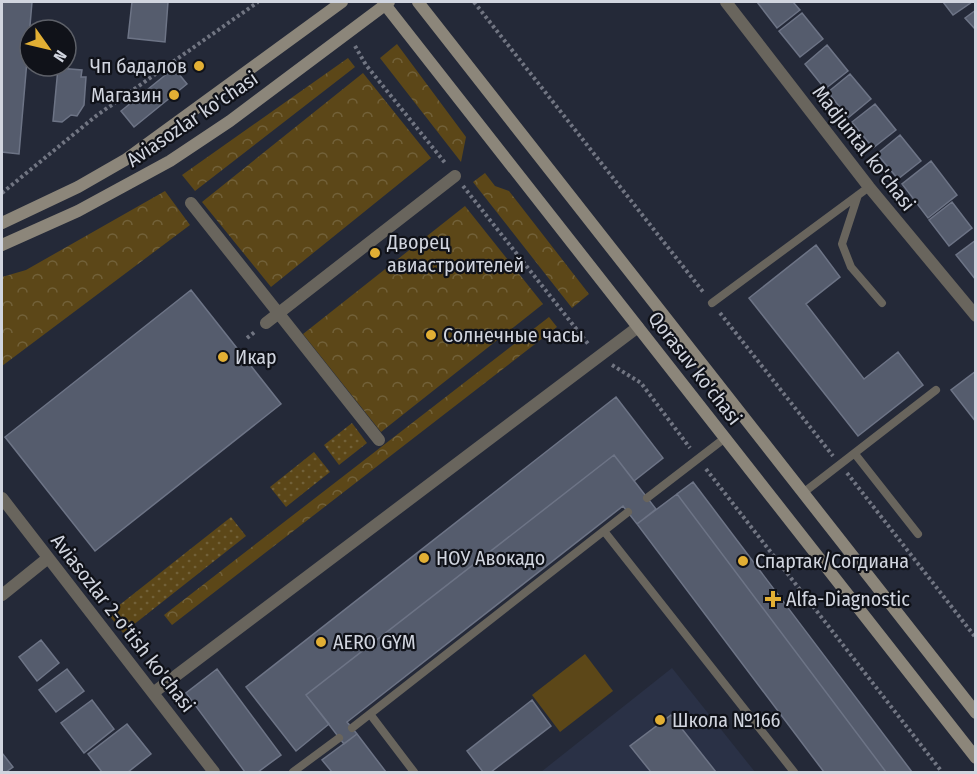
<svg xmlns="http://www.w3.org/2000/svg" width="977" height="774" font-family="'Fira Sans Condensed',sans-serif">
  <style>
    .built { fill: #2a3146 }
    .grass { fill: url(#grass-dots) }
    .forest { fill: url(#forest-crowns) }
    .green { fill: #5c4718 }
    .building { fill: #555c6d; stroke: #6d7486; stroke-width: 1.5 }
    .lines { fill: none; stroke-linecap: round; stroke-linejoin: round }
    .path { stroke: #717582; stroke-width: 4; stroke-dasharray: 3 3; stroke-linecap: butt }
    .lane { stroke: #69655d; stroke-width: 8 }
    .street { stroke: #69655d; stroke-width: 12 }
    .secondary { stroke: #8c867a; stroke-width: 12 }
    .poi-dot { fill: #e2af34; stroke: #101219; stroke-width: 2 }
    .labels { text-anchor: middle; stroke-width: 4.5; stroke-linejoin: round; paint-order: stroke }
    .poi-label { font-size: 20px; fill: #d1d5df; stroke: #101219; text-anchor: start }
    .street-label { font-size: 20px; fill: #d1d5df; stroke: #101219 }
  </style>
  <defs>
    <pattern id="grass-dots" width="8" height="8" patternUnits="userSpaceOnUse" patternTransform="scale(1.5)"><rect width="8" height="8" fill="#5c4718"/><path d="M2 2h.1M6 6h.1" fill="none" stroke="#726139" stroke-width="1.8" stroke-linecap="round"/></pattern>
    <pattern id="forest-crowns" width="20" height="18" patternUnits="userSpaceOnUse" patternTransform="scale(1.5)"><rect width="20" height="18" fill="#5c4718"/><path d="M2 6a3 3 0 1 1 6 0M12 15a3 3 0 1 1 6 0" fill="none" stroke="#726139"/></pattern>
  </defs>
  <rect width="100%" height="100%" fill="#242938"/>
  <path class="built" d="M672 668 755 772H541Z"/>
  <path class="grass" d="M352 423 367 443 339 465 324 445Z
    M314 452 330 472 286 507 270 487Z
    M231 517 246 536 123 633 108 614Z"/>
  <path class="forest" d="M397 44 466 137 461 162 380 58Z
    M348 58 355 67 195 191 182 175Z
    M363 73 431 158 271 287 202 202Z
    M485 173 495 186 509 191 589 294 572 308 473 182Z
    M165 191 190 225 2 366V277L26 270Z
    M465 206 543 304 381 432 303 334Z
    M549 317 557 327 172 625 164 615Z"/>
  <path class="green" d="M585 654 613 691 560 732 532 695Z"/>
  <path class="building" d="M2 2H32L19 154 2 152Z
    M132 2H168L165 42 128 38Z
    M757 2H793L800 10 777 28Z
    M943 2H972L953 15Z
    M976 10V30L965 18Z
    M802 13 823 39 800 57 779 31Z
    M827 45 848 71 825 89 805 64Z
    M58 68 82 70 81 77H86L84 105 77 116 71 115 62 122 53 121Z
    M174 68 187 84 134 127 121 111Z
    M850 74 871 99 848 118 828 92Z
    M875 104 896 130 873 148 852 122Z
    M900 135 921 161 898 179 877 154Z
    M931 161 957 195 928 218 902 184Z
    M952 202 972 228 949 246 929 220Z
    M976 240V280L956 255Z
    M816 245 840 277 806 304 864 379 898 352 923 385 858 436 749 298Z
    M191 290 281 404 95 551 5 437Z
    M976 371V422L951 390Z
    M616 397 663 458 634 481 614 455 306 695 329 724 296 751 246 687Z
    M614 455 656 509 637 524 623 506 347 722 357 734 344 744 306 695Z
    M693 482 912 772H886L677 494Z
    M677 494 886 772H824L637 524Z
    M41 640 59 663 37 681 19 657Z
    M67 669 84 691 56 712 39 690Z
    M217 669 281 755 258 772H245L186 693Z
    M92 700 114 729 84 753 61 723Z
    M532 700 551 726 491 772H483L467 751Z
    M671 715 716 772H651L630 746Z
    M127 724 151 754 128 772H102L88 754Z
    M357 734 386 772H332L322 760Z
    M2 753 13 767 6 772H2Z"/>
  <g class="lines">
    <path class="path" d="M474 2 704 293
      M355 46 366 65 446 164
      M463 186 589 345
      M2 193 96 116 258 2
      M720 313 833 456
      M247 338 256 331
      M612 365 641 383 690 448
      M706 469 942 772
      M847 473 976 638"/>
    <path class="lane" d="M858 195 842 244 851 267 882 303
      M712 303 869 187
      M855 454 918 534
      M803 493 936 390
      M647 498 725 438
      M604 531 794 772
      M370 714 414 772
      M352 728 628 512
      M293 772 339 738"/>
    <path class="street" d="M726 2 869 187 976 316
      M191 203 379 440
      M266 323 455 176
      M2 498 214 772
      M2 595 48 558
      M153 693 638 327"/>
    <path class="secondary" d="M383 2 976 758
      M418 2 976 713
      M2 223 78 187 125 160 342 2
      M2 245 78 211 170 161 230 121 389 2"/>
  </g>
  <g class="poi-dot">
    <circle cx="199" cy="66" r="6"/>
    <circle cx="174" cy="95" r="6"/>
    <circle cx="375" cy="253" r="6"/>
    <circle cx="431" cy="335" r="6"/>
    <circle cx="223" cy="357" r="6"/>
    <circle cx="424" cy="558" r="6"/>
    <circle cx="743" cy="561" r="6"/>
    <path d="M770 590h6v6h6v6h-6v6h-6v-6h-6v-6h6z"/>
    <circle cx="321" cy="642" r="6"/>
    <circle cx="660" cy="720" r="6"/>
  </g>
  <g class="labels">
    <g class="poi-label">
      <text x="187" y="73" text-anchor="end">Чп бадалов</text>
      <text x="162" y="102" text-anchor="end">Магазин</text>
      <text x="387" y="249">Дворец<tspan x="387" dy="23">авиастроителей</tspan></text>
      <text x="443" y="342">Солнечные часы</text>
      <text x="235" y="364">Икар</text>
      <text x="436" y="565">НОУ Авокадо</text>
      <text x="755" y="568">Спартак/Согдиана</text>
      <text x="786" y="606">Alfa-Diagnostic</text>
      <text x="333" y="649">AERO GYM</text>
      <text x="672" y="727">Школа №166</text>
    </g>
    <g class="street-label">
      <text transform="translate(192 119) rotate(-34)" y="7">Aviasozlar ko'chasi</text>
      <text transform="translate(864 148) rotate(52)" y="7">Madjuntal ko'chasi</text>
      <text transform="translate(695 368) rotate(52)" y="7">Qorasuv ko'chasi</text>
      <text transform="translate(123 623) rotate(52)" y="7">Aviasozlar 2-o'tish ko'chasi</text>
    </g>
  </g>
  <rect width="977" height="774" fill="none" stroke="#d1d5df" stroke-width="6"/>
  <g transform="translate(48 48) rotate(124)"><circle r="28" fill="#101219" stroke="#5d6068" stroke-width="1.5"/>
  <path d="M0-4.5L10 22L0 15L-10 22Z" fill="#e2af34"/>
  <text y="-9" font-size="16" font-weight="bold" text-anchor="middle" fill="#d1d5df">N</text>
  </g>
</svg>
